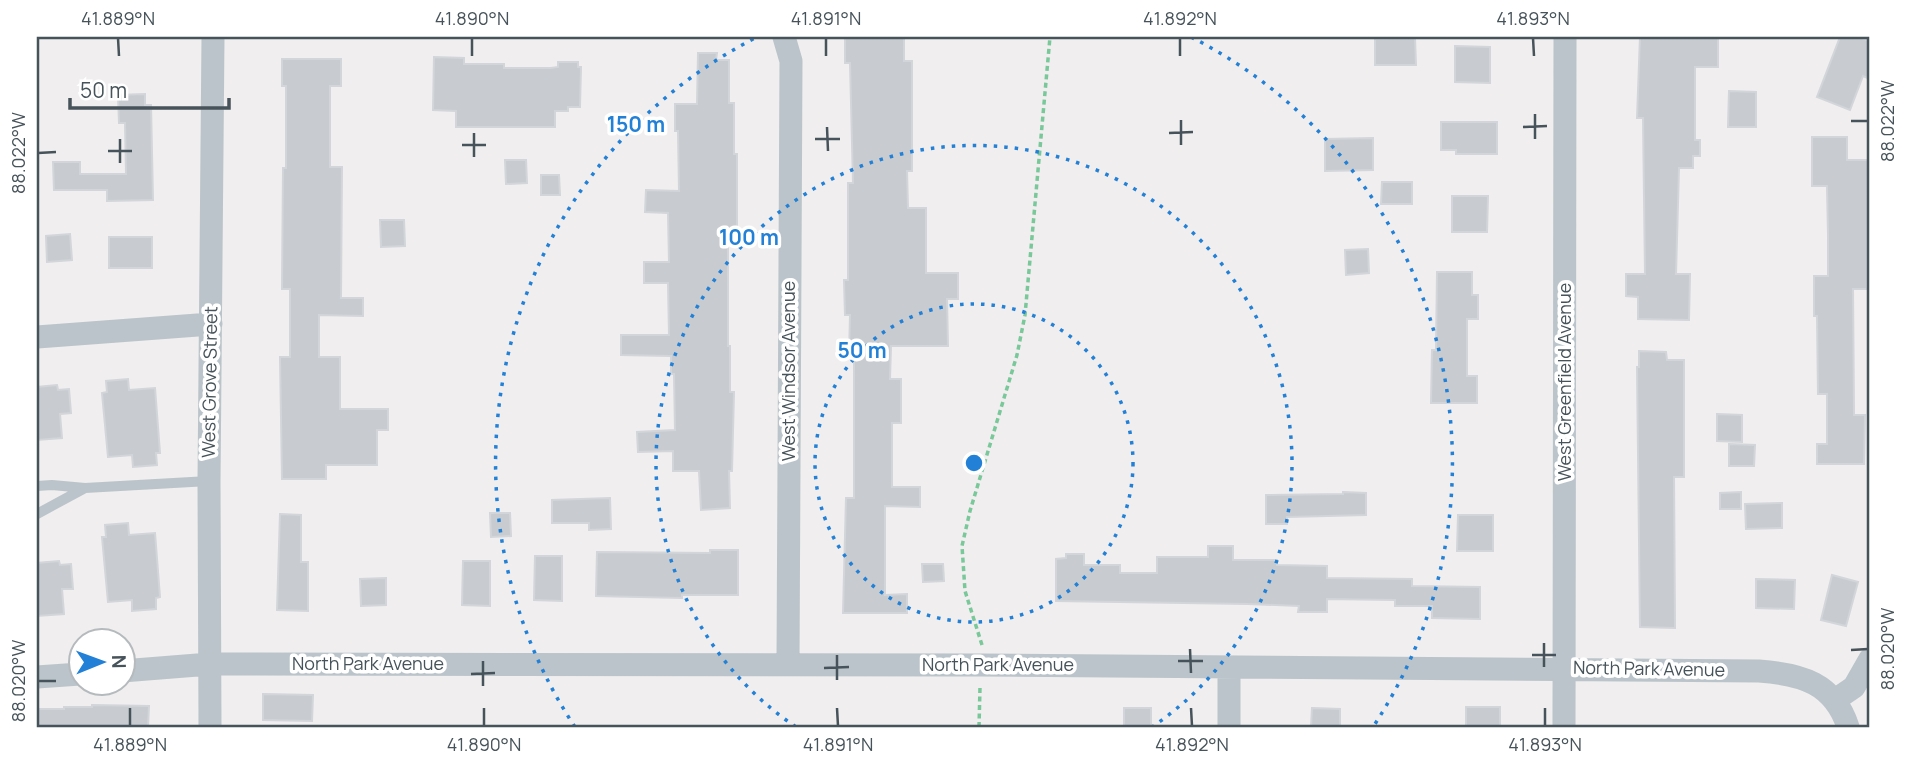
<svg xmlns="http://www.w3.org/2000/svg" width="1907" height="764" font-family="Manrope,sans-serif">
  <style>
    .building { fill: #c8ccd0; stroke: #d2d5d9; stroke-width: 2 }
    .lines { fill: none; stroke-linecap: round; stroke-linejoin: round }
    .path { stroke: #78c89a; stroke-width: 3.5; stroke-dasharray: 5 3.5; stroke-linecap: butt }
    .service { stroke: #bac4ca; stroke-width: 10 }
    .minor { stroke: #bac4ca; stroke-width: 23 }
    .ticks { fill: none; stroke: #47535a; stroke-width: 2.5 }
    .ring { fill: none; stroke: #2280d6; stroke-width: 3.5; stroke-dasharray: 3.5 7 }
    .labels { text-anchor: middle; stroke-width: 7; stroke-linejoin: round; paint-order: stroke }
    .street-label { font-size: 18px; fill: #47535a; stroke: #fff }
    .centre { fill: #2280d6; stroke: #fff; stroke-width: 3.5 }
    .ring-label { font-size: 21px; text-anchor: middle; font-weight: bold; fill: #2280d6; stroke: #fff; stroke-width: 7; stroke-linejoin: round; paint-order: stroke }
    .neatline { fill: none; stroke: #47535a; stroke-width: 2.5 }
    .ticks-label { font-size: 18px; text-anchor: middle; fill: #47535a }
  </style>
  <rect width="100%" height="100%" fill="#f0eeee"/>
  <path class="building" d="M845 37H904V61H912V171H907L908 208H926V273H958V299H947L948 346H891L890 379H901V423H892V487H920V507L885 506V595L907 594V613H843L846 498H854V357H849L850 315H845L844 280H848V183H853L850 63H845Z
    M1640 37H1718V67H1695V140H1700V156H1693V168H1679L1676 274H1690L1689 320 1638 319V297L1626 296V274H1645L1643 118H1637Z
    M1840 37H1859L1870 41V79L1863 76 1850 110 1817 97Z
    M1415 38 1416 65H1375V39Z
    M1455 46 1490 47V83L1455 82Z
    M698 53H717L716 60H729V103H734V154H737V231H728V346H730V392H734L732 471H729L730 508 701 510 699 471H673V451L638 452 637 432 675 430 674 374H671V356L621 355V335H669L668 283H644V262H669L668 213 645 212 646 190 679 191 678 131H675V104H697Z
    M434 57 464 58V64H504V68H551L558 67V62H578V67H581L580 107H568V111H555V127H456V111L433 110Z
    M282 59H341V86H330V167H342L341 298H363V316L319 315V357H340V409H388V430H377V465H326V479H282L280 357H290V289H282L283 168H286V86H282Z
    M1729 91 1756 92V127H1728Z
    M145 94V105H151L153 200 107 201V190H54L53 162H80V174H126L125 123H119L118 95Z
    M1441 122H1497V154H1456V150H1441Z
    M1812 137H1847V160H1868L1867 289H1853L1854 415H1865L1864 464H1817V444H1827V394H1818L1817 316H1814V276H1828V234L1827 186H1812Z
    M1373 138V170L1325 171V139Z
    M505 160H526L527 183 506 184Z
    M541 175H559L560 195H541Z
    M1382 182H1412V204H1381Z
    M1452 196H1488L1487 232H1452Z
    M380 220H404L405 246 381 247Z
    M70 234 72 260 47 262 46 236Z
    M109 237H152V268H109Z
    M1368 249 1369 273 1346 275 1345 250Z
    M1437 272H1472V295H1478V319H1467V376H1477V403H1431L1432 350H1436Z
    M1639 351 1666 352 1667 360H1684V477H1674L1675 628 1640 627 1637 367H1639Z
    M128 379 129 390 155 388 160 453H156L157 465 133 467 132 455 108 457 102 393 107 392 106 381Z
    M57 385 58 390 69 389 71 413 60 414 62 438 37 440V387Z
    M1717 414 1742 415V442L1717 441Z
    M1729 444 1755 445 1754 466H1729Z
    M1343 492 1366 493V515L1287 517V524H1266V495L1343 494Z
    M1741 492V509H1720V493Z
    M610 498 611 529 589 530V523H552V500Z
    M1782 503V528L1746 529 1745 504Z
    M490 513H510L511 536 491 537Z
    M280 514 301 515V562H308V611L277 610Z
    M1458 515H1493V551H1457Z
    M128 523 129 535 155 533 160 597 156 598V609L132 611V600L108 602 102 537H106L105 525Z
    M1208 546H1233V560H1277V565L1327 566V578L1412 579V586L1480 587V619L1432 618V606H1395V600L1327 599V612H1298L1299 606 1248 604 1056 601V559L1066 558V554H1084V565H1120V573H1157V557H1208Z
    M710 550H738V595H682V598L596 596 597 552 710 553Z
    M535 556H562V601L534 600Z
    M59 561 60 565 71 564 73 589H62L64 614 37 616V563Z
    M463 561H490V606L462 605Z
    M922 564H943L944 581 923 582Z
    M1832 575 1858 582 1846 626 1821 620Z
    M386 578V605L361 606 360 579Z
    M1756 579 1795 580 1794 609 1756 608Z
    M263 694 313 695 312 721 263 720Z
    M92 705 149 706 148 727H37V709H64V707H92Z
    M1466 707H1500V727H1466Z
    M1124 708H1151V727H1124Z
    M1312 708 1340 709V727H1311Z"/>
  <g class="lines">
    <path class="path" d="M982 645 965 591 962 546 970 511 1017 355 1025 315 1050 37
      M979 727 980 687"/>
    <path class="service" d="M37 486 52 485 85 488 209 481
      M37 514 85 488"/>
    <path class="minor" d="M784 37 791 61 788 664
      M37 337 211 324
      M122 671 210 664 981 665 1759 671C1801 674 1834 683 1848 727
      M37 677 80 674
      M1835 700 1854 687 1870 659
      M210 727 209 481 213 37
      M1229 727V668
      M1564 727 1565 37"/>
  </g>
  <path class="ticks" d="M118 38 119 56M472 38V56M826 38V56M1180 38V56M1533 38 1534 56M1535 114V139M1181 120V145M1851 121H1868M827 127 828 151M1523 127 1547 126M474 133V157M1169 133 1193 132M120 139V163M815 139H840M462 145H486M108 151H132M38 153 56 152M1544 643V667M1190 649 1191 673M1851 650 1868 649M837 655V680M1532 655H1556M483 661V686M1178 661H1203M824 668 849 667M471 674 495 673M38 681H56M130 708V726M484 708V726M837 708 838 726M1191 708 1192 726M1545 708V726"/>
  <g class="ring">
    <circle cx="974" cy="463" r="159"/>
    <path d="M796 727A318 318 0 1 1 1152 727"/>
    <path d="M575 727A478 478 0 0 1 757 37M1191 37A478 478 0 0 1 1373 727"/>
  </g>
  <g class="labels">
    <g class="street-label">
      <text transform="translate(789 371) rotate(-90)" y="6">West Windsor Avenue</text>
      <text transform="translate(210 382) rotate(-89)" y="6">West Grove Street</text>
      <text transform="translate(1565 382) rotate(-90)" y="6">West Greenfield Avenue</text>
      <text x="368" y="670">North Park Avenue</text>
      <text x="998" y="671">North Park Avenue</text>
      <text transform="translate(1649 669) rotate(1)" y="6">North Park Avenue</text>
    </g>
  </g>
  <circle cx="974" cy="463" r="10" class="centre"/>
  <g class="ring-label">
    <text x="636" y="132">150 m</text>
    <text x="749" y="245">100 m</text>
    <text x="862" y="358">50 m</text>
  </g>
  <rect width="1907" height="764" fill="none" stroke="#ffffff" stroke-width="77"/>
  <g transform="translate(102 662) rotate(89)"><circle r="33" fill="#ffffff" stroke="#b5babd" stroke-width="2"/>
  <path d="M0-5L12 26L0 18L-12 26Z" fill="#2280d6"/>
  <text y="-10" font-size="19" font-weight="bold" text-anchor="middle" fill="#47535a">N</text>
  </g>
  <path d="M70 98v10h159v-10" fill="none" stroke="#47535a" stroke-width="3.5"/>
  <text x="80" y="98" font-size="21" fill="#47535a" stroke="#ffffff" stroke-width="5" paint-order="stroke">50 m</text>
  <rect x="38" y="38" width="1830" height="688" class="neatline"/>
  <g class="ticks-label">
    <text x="118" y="25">41.889°N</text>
    <text x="472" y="25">41.890°N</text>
    <text x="826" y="25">41.891°N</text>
    <text x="1180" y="25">41.892°N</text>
    <text x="1533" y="25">41.893°N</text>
    <text transform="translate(1888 121) rotate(-90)" y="6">88.022°W</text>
    <text transform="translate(19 153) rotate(-90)" y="6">88.022°W</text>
    <text transform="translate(1888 649) rotate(-90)" y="6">88.020°W</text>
    <text transform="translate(19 681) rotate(-90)" y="6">88.020°W</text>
    <text x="130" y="751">41.889°N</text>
    <text x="484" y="751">41.890°N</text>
    <text x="838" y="751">41.891°N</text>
    <text x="1192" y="751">41.892°N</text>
    <text x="1545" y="751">41.893°N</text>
  </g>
</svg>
